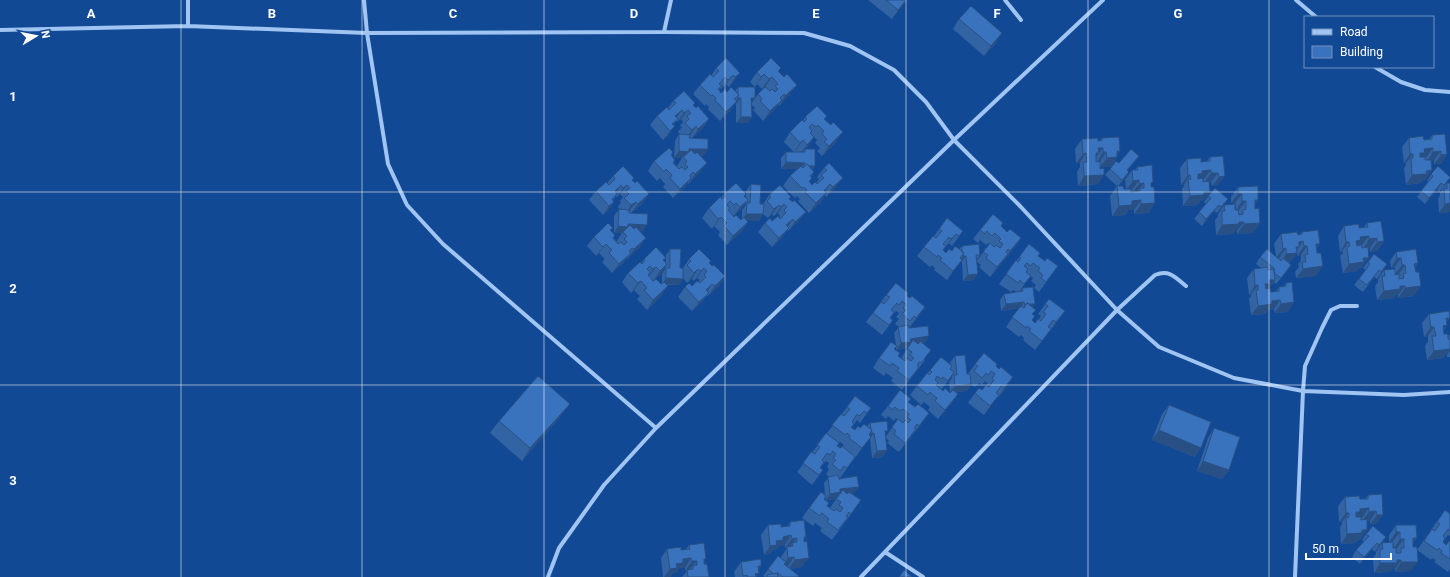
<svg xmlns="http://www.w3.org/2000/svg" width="1450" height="577" font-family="Roboto,sans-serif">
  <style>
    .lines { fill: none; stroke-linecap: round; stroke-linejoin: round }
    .street { stroke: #a0c5f3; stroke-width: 4 }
    .wall { fill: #3263a3; fill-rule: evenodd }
    .shaded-wall { fill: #295084 }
    .building { fill: #3a73bd; stroke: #295084 }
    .grid { fill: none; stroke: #fff; stroke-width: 1; stroke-opacity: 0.55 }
    .grid-label { font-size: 13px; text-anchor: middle; font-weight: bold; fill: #fff; stroke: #124995; stroke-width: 4; stroke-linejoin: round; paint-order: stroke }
  </style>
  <rect width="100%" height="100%" fill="#124995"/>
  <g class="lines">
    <path class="street" d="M364 0 367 33 388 164 407 205 443 244 656 428
      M1005 0 1021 20
      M1296 0 1316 17
      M188 26V0
      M0 30 188 26 367 33 664 32 804 33 850 46 894 70 926 102 954 140 1020 206 1117 310 1159 347 1234 378 1303 391 1404 395 1450 392
      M664 32 671 0
      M1375 67 1401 82 1425 90 1450 92
      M885 552 923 577
      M548 577 559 548 604 485 656 428 954 140 1103 0
      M861 577 1117 310 1155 275C1169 269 1175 277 1186 286
      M1295 577 1303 391 1305 366 1322 328 1331 310 1340 306H1357"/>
  </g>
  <path class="wall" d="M868 0H907L892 19Z
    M959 19 996 43 984 56 953 29Z
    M716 68 740 73 733 82 729 87 726 84 721 89 720 88 719 90 721 93 735 91 738 87 751 102V104L758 94 765 87 762 89 757 84 755 87 750 82 757 72 778 71 790 94 779 106 778 105 775 109 763 121 753 110 755 108 751 104 752 117 747 123H736V104H734L730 111 720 121 708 109 709 107 706 104 705 106 693 94 700 85 711 76Z
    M673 101 693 105 709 119 702 129 692 138 708 149 703 156H700V172L688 184 687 183 685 187 673 198 663 187 665 184 660 178 657 181 648 171 654 161 673 152 671 156 674 163 677 166 682 158H674L675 141 679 134H680L678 132 682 127 680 126 683 122 681 119 677 122 676 121 673 125 668 136 663 140 650 125 657 116 668 108Z
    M827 116 825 119 836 142 822 156 817 151 820 148 815 143 817 140 814 137 805 149 815 166 812 170 814 172 811 177 812 178 809 182 812 185 816 183 819 179 817 177 824 168 829 163 836 187 826 197 825 195 820 203 809 213 798 201 800 199 797 196 795 198 783 186 790 176 797 169H781V158L786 152H794L784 142 790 132 803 121 805 117Z
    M1432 135 1447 154 1441 164H1434V160L1431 161 1426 180H1423L1420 183 1406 185 1404 168 1406 165V163H1404L1402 147 1409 138 1424 140 1429 139Z
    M1102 138 1120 151 1117 155V157L1111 167H1100V162L1098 184 1078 186 1077 172 1080 167V163H1076L1075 149 1082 139 1100 141Z
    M1139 156 1127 171 1125 179 1118 186 1124 189H1126L1125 180 1132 170H1135L1137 167 1151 186 1149 213 1134 214V210H1128L1126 215 1112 216 1110 196 1117 186 1105 175 1110 169 1119 163Z
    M1223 156 1218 185 1212 186 1211 182H1209L1203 201H1200L1198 205 1183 206 1182 189 1184 186V185H1181L1180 168 1187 159 1201 162 1207 161 1210 157Z
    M1431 174 1446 184 1439 192 1437 190 1425 204 1417 197 1428 182 1427 181Z
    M613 176 634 178 633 180 642 204 631 213 643 231H640V247L627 259V258L624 262 612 273 602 262 605 259 599 253 596 256 587 246 594 237 611 231 613 238 616 242 622 233H614V216L619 209 620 210 618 207 621 202 620 201 623 197 620 194 617 197 616 196 613 200 608 211 603 215 589 200 596 191 607 183Z
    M1447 183 1450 212 1439 213 1438 199 1440 195V192Z
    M751 184 760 204H763L769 195 790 199 799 221 788 231 787 230 782 238 772 247 758 232 765 223 772 221 779 218 780 216 778 213 774 216 772 214 768 218 763 214 759 221 747 220 748 222 742 231 727 245 718 235 720 232 714 226 712 229 702 218 709 208 721 198 724 194 744 196 746 198V191ZM746 203V205L742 210V219L741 220 733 216 741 209Z
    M1238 187 1255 205V209L1260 223 1253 233 1237 234V231H1235L1233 234 1216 235 1215 220 1218 217V214L1224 205 1236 210 1235 203H1231V197Z
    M1208 196 1228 199 1217 213 1214 211 1202 226 1194 219 1206 204 1204 202Z
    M1367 223 1384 241 1377 251 1370 252V248H1368L1362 267 1359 268 1357 271 1343 273 1340 256 1343 253 1342 251 1340 252 1338 236 1344 226 1359 228 1364 227Z
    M1001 226 1007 232 1021 238 1014 248 990 277 979 267 981 265 977 262 974 280 963 281 962 262H960L947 280 934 270 935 268 932 265 930 267 917 256 924 247 934 236 939 229 963 231 952 246 949 243 943 250 946 253 959 249 962 246 980 255 977 259V260L990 244 988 243 986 245 980 240 978 243 973 239 980 230Z
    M1302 232 1317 249 1316 276 1296 278 1295 272 1299 267 1298 264 1301 260V255L1297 256V253L1290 262 1289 263 1291 265 1287 271 1276 284 1274 282 1269 288 1271 292 1276 291 1279 287H1283L1286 283 1288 312 1274 313V309L1268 310 1265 314 1251 315 1249 299 1251 296V294L1249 295 1247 278 1254 269 1261 268 1256 264 1260 257 1276 256 1274 244 1281 234H1300Z
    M1029 244 1038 256 1045 261 1058 266 1039 292 1034 288 1036 285 1031 281 1033 278 1030 276 1019 292H1020L1022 288 1032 307V320L1035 323 1038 319 1041 316 1038 314 1049 299 1065 311 1035 350 1023 340 1024 338 1021 335 1019 337 1006 327 1019 308 1001 311 1000 300 1004 294 1016 292 1013 290 1011 292 999 284Z
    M670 249 680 268H683L689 259 709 264 725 276 719 286 708 296 707 295 702 302 692 311 678 297 685 287 692 286 698 282 700 280 697 278 694 281 692 279 687 283 683 278 679 285H666L661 296 647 310 637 299 640 296 634 290 631 293 622 282 628 273 641 263 644 259 664 261 666 263V255ZM665 267V269L662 274V283L661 284 653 281 661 274Z
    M1396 252 1418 263 1415 268 1414 296 1398 298V295H1396L1394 298 1377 300 1375 286 1378 282V279L1384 270 1395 269V267L1391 268 1390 261Z
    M1374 254 1387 264 1377 279 1374 277 1363 292 1354 285 1366 270 1363 268Z
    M886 295 907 296 919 316 909 328V327V328L925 343H922L925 360 902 390 891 381 893 378 886 373 884 376 873 368 879 358 896 345 894 333 899 327 895 324 899 319 896 317 899 313 896 311 890 318 893 320 882 335 866 322ZM909 345H910L901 358 898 356 894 349 896 347V350L906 348Z
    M1429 314 1446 323 1447 325 1444 330V334L1448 337 1450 334V357H1447V355H1445L1443 358 1427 360 1425 346 1428 341V336L1424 337 1422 323Z
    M955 356 967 374H968L975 364 996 366 1007 387 998 398 997 397 984 415 968 403 975 393 982 390 988 384 985 381 982 385 979 383 975 387 971 384 967 391 955 392 958 394 951 404 938 419 928 410 930 407 924 402 921 405 910 395 917 386 930 370 951 365 950 363ZM952 376V378L949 382 950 392H951L950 393 943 391 941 390Z
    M909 402 922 423 899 452 887 443 889 441 886 438 883 457 872 458 870 439H869L840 478 839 477V479L854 493H852L854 510 832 540 820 531 822 528 815 523 813 526 802 518 809 508 825 495 824 483 829 477 826 474 829 469 827 467 829 463 826 461 823 464 820 468 823 470 812 485 797 472 847 407 871 408 860 423 857 420 853 426 851 428 855 430 867 426 870 423 885 435 886 436 898 420 896 418 894 421 888 416 886 419 881 415 888 406ZM840 442 844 445 841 448 837 446ZM839 495 830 508 827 506 824 499 825 497 826 500 836 499Z
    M1169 405 1195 457 1152 440 1162 414Z
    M561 416 522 461 490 433 499 421Z
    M1214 428 1229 470 1222 479 1197 471 1208 438Z
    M1382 494 1376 524H1370V521H1367L1361 539 1358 540 1355 543 1341 544 1340 527 1342 524V522H1339L1338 506 1345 497 1360 499H1365L1368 495Z
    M1445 510 1450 514V536L1448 535 1443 542 1446 545 1450 541V569L1448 572 1434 562 1436 560 1432 558 1431 560 1417 550 1411 571 1395 572V569H1392L1390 572 1374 573 1373 558 1376 554V552L1382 543 1394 548 1393 541 1389 542V535L1396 525 1417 538 1413 543V547L1417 550Z
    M790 522 806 537 804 540 802 567 790 569 798 577H765L763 576 778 556 781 558V557L787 548H785V545L779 546 777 549 773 550 770 554 764 555 761 535 768 525 781 527H787Z
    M1366 534 1386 537 1375 552 1372 549 1360 564 1352 557 1356 550 1364 542 1362 540Z
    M689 545 704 562 709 577H682L687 571H685V568H679L677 572 673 573 670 577H663L661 558 667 549 681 550 686 549Z
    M741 562 761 566 758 570 759 573 756 577H735L734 572Z"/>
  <path class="shaded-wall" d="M906 0 903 6 892 19 898 10Z
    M1002 33 996 43 984 56 991 46Z
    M740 73 733 82 729 87 735 77Z
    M764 74 757 84 755 87 761 77Z
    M733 75 726 84 721 89 728 80Z
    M772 77 765 87 762 89 769 79Z
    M797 85 790 94 779 106 785 96Z
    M738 98H741L736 104H734L730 111 720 121 726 112 733 104Z
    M751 98H755L750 104Z
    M782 100 775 109 763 121 770 111Z
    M682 110 675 120V116Z
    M688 110 681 119 677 122 684 113Z
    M741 117H752L747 123H736Z
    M709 119 702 129 692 138 698 129Z
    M675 126 668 136 663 140 670 131Z
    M696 126 690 136 685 140 692 130Z
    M843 132 836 142 822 156 829 146Z
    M814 137 808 147 800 154 807 145Z
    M803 140 796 150 794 152 800 143Z
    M1098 148H1103L1096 157 1089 162Z
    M1433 148 1426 158H1421L1420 153 1424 149Z
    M689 149H708L703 156 687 155 682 158H674L679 151Z
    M1117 151H1120L1116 157H1117L1111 167H1100L1107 158Z
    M1441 151 1434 160 1427 161 1433 152Z
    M1103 152H1106L1100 162H1097Z
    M1086 153 1080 163H1076L1083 154Z
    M1410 154H1413L1406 163H1404Z
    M1447 154 1441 164H1434L1441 155Z
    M786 162 805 163 800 169H781Z
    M707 163 700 172 688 184 695 174Z
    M805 166H815L810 172H800Z
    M1211 170 1204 179 1198 180V174L1202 171Z
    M1432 170 1426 180H1423L1420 183 1406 185 1412 175 1426 171Z
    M1129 172 1125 179 1118 187 1122 180Z
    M1211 173H1218L1211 182 1204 183Z
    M1104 175 1098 184 1078 186 1084 176Z
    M1188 175H1190L1184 185H1181Z
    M1225 176 1218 185 1212 186 1219 177Z
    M691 178 685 187 673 198 680 189Z
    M843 178 836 187 826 197 833 187Z
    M1139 180 1132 190H1126L1133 181Z
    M1144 183 1136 193H1132L1139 184Z
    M1441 183 1437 190 1425 204 1429 198Z
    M830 184 824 194V191Z
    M621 185 615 195V191Z
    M627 185 620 194 617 197 623 188Z
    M1204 192H1210L1203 201H1200L1198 205 1183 206 1190 196Z
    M826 193 820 203 809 213 816 203Z
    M649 194 642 204 631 213 638 204Z
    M1238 194H1242L1235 203H1231Z
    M1228 199 1223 206 1217 213 1221 207Z
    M748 200 741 209 733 217 740 207Z
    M1141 200 1134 210H1128L1126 215 1112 216 1119 206 1132 201Z
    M1255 200H1258L1252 209Z
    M1242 201H1246L1239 210H1236Z
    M614 202 608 211 603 215 609 206Z
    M636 202 629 211 625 215 631 205Z
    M1155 203 1149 213 1134 214 1141 204Z
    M1450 203V212L1439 213 1445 204Z
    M784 204 778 213 774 216 781 207Z
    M779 205 772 214 768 218 774 209Z
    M1219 205 1214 211 1202 226 1206 219Z
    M806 212 799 221 788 231 795 222Z
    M746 214H763L759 221 742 220Z
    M721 217 714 226 712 229 718 219Z
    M793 219 786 229V225Z
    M748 222 742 231 727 245 733 236Z
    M1239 222H1244L1237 231H1235L1233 234 1216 235 1222 225Z
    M1260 223 1253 233 1237 234 1244 224Z
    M628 224 647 225 643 231 626 230 622 233H614L618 226Z
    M789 228 782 238 772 247 779 238Z
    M956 234 949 243 945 249 951 239Z
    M1369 236 1362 245 1357 246 1356 241 1360 237Z
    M646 238 640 247 627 259 634 249Z
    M1021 238 1014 248 1004 260 1010 251Z
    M1377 238 1370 248 1363 249 1369 239Z
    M1303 241 1295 253H1297L1290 262 1280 264 1286 254 1299 242Z
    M1384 241 1377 251 1370 252 1377 242Z
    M1346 242H1349L1342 251 1340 252Z
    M606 244 599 253 596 256 603 247Z
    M1316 244H1320L1313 254Z
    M1304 246H1307L1301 255 1297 256Z
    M1286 248 1279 258H1276L1283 249Z
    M631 253 624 262 612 273 619 264Z
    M1008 254 1001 264 990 277 997 267Z
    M963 256H966L947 280Z
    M1363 258H1369L1362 267 1359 268 1357 271 1343 273 1349 264Z
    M1397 258H1401L1395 267 1391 268Z
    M1418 263 1411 273 1414 264Z
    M667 264 661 274 653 281 660 271Z
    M1402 265H1405L1399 274H1395Z
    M1323 266 1316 276 1296 278 1303 269Z
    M656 267 649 277 647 279 653 269Z
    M704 268 697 278 694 281 701 271Z
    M698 269 692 279 687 283 694 273Z
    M978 274 974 280 963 281 968 275Z
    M725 276 719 286 708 296 715 286Z
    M666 278 683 279 679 285 662 284Z
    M1269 280H1275L1269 289 1266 290 1265 284Z
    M641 281 634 290 631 293 638 283Z
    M712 284 706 293V290Z
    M1255 285H1258L1251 294 1249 295Z
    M668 286 661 296 647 310 653 300Z
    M1400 286H1405L1398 295H1396L1394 298 1377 300 1384 291Z
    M1421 286 1414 296 1398 298 1405 288Z
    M709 293 702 302 692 311 699 302Z
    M1280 300 1274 309 1268 310 1265 314 1251 315 1258 306 1272 301Z
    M1024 302 1020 308 1001 311 1006 304Z
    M1294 302 1288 312 1274 313 1281 304Z
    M1035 304 1031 310 1020 312 1025 305Z
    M925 307 919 316 909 328 916 318Z
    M1065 311 1058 321 1050 332 1056 322Z
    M1446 318H1450L1444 326 1447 325 1440 335Z
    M1431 327H1434L1428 336 1424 337Z
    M1051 329 1044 339 1035 350 1042 341Z
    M929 336 925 343 909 345 906 348 896 350 901 343 910 339Z
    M1449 346H1450V351L1447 355H1445L1443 358 1427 360 1434 351Z
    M954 372 948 382 941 390 948 381Z
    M1013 377 1007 387 998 398 1004 388Z
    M971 384 967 391 950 392 955 386Z
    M958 394 951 404 938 419 945 410Z
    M999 395 992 405 984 415 990 406Z
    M570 404 561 416 522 461 530 448Z
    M929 413 922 423 912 435 919 426Z
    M916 429 909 439 899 452 905 443Z
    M1159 430 1201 448 1195 457 1152 440Z
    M871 433H874L855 458 862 448 867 439Z
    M887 450 883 457 872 458 877 451Z
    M1203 461 1229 470 1222 479 1197 471Z
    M859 487 854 493 839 495 836 499 826 500 830 494 840 489Z
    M1369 508 1362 518H1356V512L1360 509Z
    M1376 511 1370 521H1362L1369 512Z
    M1346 513H1349L1342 522H1339Z
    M1377 515H1383L1376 524H1370Z
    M1362 530H1367L1361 539 1358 540 1355 543 1341 544 1347 534Z
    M1396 532H1400L1393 541 1389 542Z
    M791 535 785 545 779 546 777 549 773 550 770 554 764 555 770 546 776 541 783 537Z
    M1386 537 1381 544 1375 552 1379 545Z
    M797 538 789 548 787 547 785 548 792 539Z
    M1413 538H1417L1410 548Z
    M1400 539H1404L1397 548H1394Z
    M1377 543 1372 549 1360 564 1364 557Z
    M794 557 788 566 782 567 788 558Z
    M691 558 685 568H679L677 572 673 573 670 577H664L670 569 676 564 683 559Z
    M809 558 802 567 788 569 795 560Z
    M1397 560H1401L1395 569H1392L1390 572 1374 573 1380 563Z
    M692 561H697L689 570 685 571Z
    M1401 562H1418L1411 571 1395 572Z
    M758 566H761L756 574 759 573 756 577H753Z"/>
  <path class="building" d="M886 0H906L898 10Z
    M971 6 1002 33 991 46 959 19Z
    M726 58 740 73 735 77 733 75 728 80 725 77 719 84 722 86 718 89 721 93 725 89 727 92 731 87 739 95 734 99 737 101 726 112 715 100 716 98 713 95 711 96 700 85 710 74 713 77 719 71 716 68Z
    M771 58 781 68 778 71 784 77 787 74 797 85 785 96 784 94 780 98 782 100 770 111 760 101 762 99 758 94 765 87 770 91 772 89 775 92 778 89 775 86 778 84 772 77 769 79 764 74 761 77 757 72Z
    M738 87H755V98H751L752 117H741V98H738V96L739 95 738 94Z
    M684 91 695 103 693 105 696 108 698 106 709 119 698 129 696 126 692 130 685 123 689 119 687 116 691 113 688 110 684 113 682 110 675 116 678 119 672 124 675 126 670 131 657 116 667 107 669 110 676 103 673 101Z
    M817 106 827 116 824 119 831 125 833 122 843 132 829 146 824 142 827 139 822 134 824 131 818 125 816 127 812 124 809 127 812 131 810 133 814 137 807 145 803 140 800 143 790 132 802 120 804 122 807 119 805 117Z
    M679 134 690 135 689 138 708 139V149H689V152L679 151Z
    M1445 134 1447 154 1441 155V151L1433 152V148L1424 149 1425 153H1420V157H1425V160H1431L1432 170 1426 171 1427 174 1412 175 1411 158H1413V154H1410L1409 138 1423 136 1424 140 1432 139V135Z
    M1119 137 1120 151H1117V157L1107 158 1106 152H1103V148H1098L1099 153H1096V162L1100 161V169L1104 168V175L1084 176 1083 162H1087L1086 153 1083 154 1082 139 1098 138V141L1102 140V138Z
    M669 148 673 152 671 155 675 160 673 163 679 169 682 167 685 170 688 167 685 164 687 161 683 157 691 150 695 154 697 152 707 163 695 174 693 172 690 175 691 178 680 189 670 178 672 175 666 169 664 172 654 161Z
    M805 149H815V166H809L807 164 805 166V163L786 162V152H805Z
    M1131 149 1139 156 1127 170 1129 172 1122 180 1110 169 1116 161 1119 163Z
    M1223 156 1225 176 1219 177 1218 173H1211V170L1202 171V174H1198V179L1203 178V182L1209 181 1210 192H1204V195L1190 196 1188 180 1191 179 1190 175H1188L1187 159 1201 158V162L1210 161V157Z
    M829 163 843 178 833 187 830 184 824 191 826 193 816 203 805 192 807 190 803 187 802 188 790 176 801 166 803 168 807 164 814 172 810 176 812 178 809 181 812 185 815 182 817 184 824 178 821 175 827 170 824 168Z
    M1152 165 1153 182 1151 183V187H1154L1155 203 1141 204V200L1132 201V205L1119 206 1117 186H1123L1124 189H1131V192L1140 191V188H1144V183L1139 184V180L1133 181 1132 170H1138L1137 167Z
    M623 166 634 178 632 180 635 183 637 181 649 194 638 204 636 202 631 205 624 198 629 194 626 191 630 188 627 185 623 188 621 185 615 191 617 194 612 199 614 202 609 206 596 191 606 182 609 185 615 179 613 176Z
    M1438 166 1450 177V178L1444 185 1441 183 1429 198 1421 191 1433 176 1431 174Z
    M736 183 746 194 744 196 748 200 740 207 736 203 734 205 730 201 727 205 730 208 728 210 734 217 736 215 741 220 744 217 748 222 733 236 724 226 727 223 721 217 718 219 709 208 720 197 722 199 726 196 724 194Z
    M1447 183H1450V203L1445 204 1444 189H1447Z
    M751 184 761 185 760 204H764L763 214H746L747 203H750Z
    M780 185 791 197 789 199 793 202 794 200 806 212 795 222 793 219 786 225 789 228 779 238 765 223 770 218 772 221 778 216 780 219 786 213 784 210 787 207 784 204 781 207 779 205 774 209 767 201 771 197 769 195Z
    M1258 186V200H1255V209L1259 208 1260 223 1244 224V222H1239V224L1222 225V211H1225L1224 205 1235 204V210H1238L1239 215 1243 214V210L1246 209V201H1242V194H1238V187Z
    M1215 188 1228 199 1221 207 1219 205 1206 219 1199 212 1211 198 1208 196Z
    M619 209 629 210V213L648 214 647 225 628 224V227L618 226Z
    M993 214 1003 223 1001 226 1007 232 1010 229 1021 238 1010 251 1008 249 1006 252 1008 254 997 267 986 258 988 255 983 252 990 243 994 247 996 245 1000 248 1003 244 999 241 1001 239 995 233 992 236 987 231 985 234 980 230Z
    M947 218 963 231 959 236 956 234 951 239 949 237 943 244 946 246 943 250 946 253 949 249 952 251 955 246 964 253 960 258 962 260 953 271 940 260 942 258 938 255 937 257 924 247 933 236 936 238 942 231 939 229Z
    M1381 221 1384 241 1377 242V238L1369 239V236L1360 237 1361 240 1356 241 1357 246 1361 245 1362 248 1368 247 1369 258H1363L1364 262 1349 264 1347 247 1350 246 1349 242H1346L1344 226 1359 224V228L1368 227 1367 223Z
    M608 223 613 228 610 230 615 235 613 238 618 244 621 242 624 245 627 242 624 239 627 236 623 232 630 225 634 229 636 227 646 238 634 249 632 248 629 251 631 253 619 264 609 253 612 250 606 244 603 247 594 237Z
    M1318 230 1320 244H1316L1317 253H1321L1323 266 1303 269 1302 262H1306L1305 255 1308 254 1307 246H1304L1303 241 1299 242V247H1296L1297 253 1286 254V248L1283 249 1281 234 1297 232 1298 235 1302 234V232Z
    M979 244 980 255H976L978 274 968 275 966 256H963V254L964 253 962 252V246Z
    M1029 244 1040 253 1038 256 1045 261 1047 258 1058 266 1046 282 1041 278 1043 275 1038 271 1040 268 1033 263 1031 266 1027 263 1024 266 1028 269 1026 272 1031 276 1024 284 1020 280 1018 283 1006 274 1016 260 1018 262 1021 258 1019 257Z
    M656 247 666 258 663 260 667 264 660 271 656 267 653 269 650 266 647 269 650 272 648 275 653 281 656 279 661 284 664 282 668 286 653 300 644 290 647 288 641 281 638 283 628 273 640 262 642 264 645 260 644 259Z
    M670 249H681L680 268H683V279L666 278V268H670Z
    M699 249 711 261 709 263 712 266 714 265 725 276 715 286 712 284 706 290 709 293 699 302 685 287 689 283 692 286 697 281 700 283 706 277 704 275 707 271 704 268 701 271 698 269 694 273 687 265 691 261 689 259Z
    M1267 249 1281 261 1283 258 1291 265 1281 278 1274 273V270L1275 269 1260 257Z
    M1416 249 1418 263 1414 264 1416 272H1419L1421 286 1405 288V286H1400V289L1384 291 1382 276H1385L1384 270 1395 269V275L1399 274V279L1404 278 1403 274 1406 273 1405 265H1402L1401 258H1397L1396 252Z
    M1374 254 1387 264 1381 272 1379 270 1367 285 1359 279 1370 264 1368 262Z
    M1268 267V270L1274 269 1275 280H1269L1270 284H1265L1266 289 1270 288 1271 292 1279 291V287L1286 286V283L1292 282 1294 302 1281 304 1280 300 1272 301V304L1258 306 1256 290H1258V285H1255L1254 269Z
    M896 283 908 293 907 296 910 298 912 296 925 307 916 318 914 316 910 321 902 314 906 310 903 308 906 304 902 301 899 305 897 303 891 310 894 312 890 318 893 320 889 325 873 313 881 302 884 304 890 297 886 295Z
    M1033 287 1035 304H1029L1027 303 1026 305H1025L1024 302 1006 304 1004 294 1023 291 1022 288Z
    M1049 299 1065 311 1056 322 1053 320 1048 327 1051 329 1042 341 1029 331 1031 329 1027 326 1026 328 1012 317 1021 306 1024 308 1027 303 1036 310 1032 314 1035 316 1032 320 1035 323 1038 319 1041 321 1046 314 1043 312 1048 306 1045 304Z
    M1449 311 1450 318H1446L1447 325 1443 326 1444 334H1448V339H1450V349L1434 351 1432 336H1436L1434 327H1431L1429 314Z
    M908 325 909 328 928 326 929 336 910 339 911 342 901 343 898 327Z
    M913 340 918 344 920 341 931 350 921 363 919 362 917 366 919 367 909 380 897 371 899 368 892 363 890 366 879 358 891 342 897 346 894 349 900 353 898 356 905 361 907 358 911 361 914 358 910 355 912 352 907 349Z
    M984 353 997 364 996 366 999 369 1001 367 1013 377 1004 388 1001 386 996 393 999 395 990 406 975 393 979 388 982 390 986 385 989 387 994 380 992 378 995 374 991 371 988 375 986 373 982 378 974 371 978 366 975 364Z
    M965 355 967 374H970L971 384 955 386 954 375H957L955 356Z
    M941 357 952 366 950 369 954 372 948 381 943 377 941 379 937 376 935 380 938 383 936 385 943 391 945 388 950 393 953 390 958 394 945 410 935 401 937 398 930 392 928 395 917 386 927 373 929 375 932 372 930 370Z
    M538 376 570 404 530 448 499 421Z
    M900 390 911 399 908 402 915 407 918 404 929 413 919 426 917 424 914 428 916 429 905 443 894 434 896 431 892 427 898 419 903 423 905 420 908 423 911 420 907 417 909 414 903 409 900 411 895 407 893 410 888 406Z
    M855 396 871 408 867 413 864 411 859 416 857 414 852 422 854 424 851 427 855 430 858 426 860 428 864 424 872 430 869 435 871 437 862 448 849 438 850 436 847 433 845 435 832 425 841 414 844 416 850 409 847 407Z
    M1169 405 1211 422 1201 448 1159 430Z
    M887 421 888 431H885L887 450 877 451 874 433H871V432L872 430 871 429 870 423Z
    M1214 428 1240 437 1229 470 1203 461Z
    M826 433 839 443 837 446 841 448 842 446 855 457 847 468 844 466 840 471 832 464 836 460 833 458 836 454 833 451 830 455 827 453 822 460 824 462 820 468 823 470 819 475 803 463 811 452 815 454 820 447 817 445Z
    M838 475 839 479 857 476 859 487 840 489V492L830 494 828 477Z
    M843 490 847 494 849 492 861 500 851 514 849 512 846 516 848 517 838 530 827 522 829 519 822 513 820 516 809 508 821 492 826 496 824 499 829 503 827 506 834 511 836 509 840 512 843 508 839 505 841 502 836 499Z
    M1382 494 1383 515H1377L1376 511 1369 512V508L1360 509V512H1356V517H1361V520L1367 519V530H1362V533L1347 534 1346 518 1349 517V513H1346L1345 497 1359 496 1360 499H1368V495Z
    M1445 510 1450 514V531L1448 529 1443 536 1445 538 1443 542 1446 545 1449 541H1450V559L1441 553 1442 551 1439 548 1437 550 1424 541 1432 529 1435 531 1440 524 1437 522Z
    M804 520 806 537H804V542L807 541 809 558 795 560 794 557 788 558 787 547 793 546 792 543 797 542V538L792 539 791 535 783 537V540L776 541 777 545 770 546 768 525 781 524V527L790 526V522Z
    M1396 525H1416L1417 538H1413V547H1417L1418 562H1401V560H1397V563H1380V549H1383L1382 543 1393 542V548H1396V553H1401V548H1404V539H1400V532H1396Z
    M1373 526 1386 537 1379 545 1377 543 1364 557 1356 550 1369 536 1366 534Z
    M704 543 706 559H704V564H707L709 577H688L687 570 693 569V566L697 565V561H692L691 558 683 559V563L676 564 677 568 670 569 667 549 681 547V550L690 549 689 545Z
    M778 556 786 562 784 564 799 576 798 577H783L778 573 774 574 768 569Z
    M761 559V566H758L759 573 755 574 756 577H747V575L743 576 741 562Z
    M904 570 912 577H899Z
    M777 573 778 577H767V575Z"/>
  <path class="grid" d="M181 0V577M362 0V577M544 0V577M725 0V577M906 0V577M1088 0V577M1269 0V577M0 192H1450M0 385H1450"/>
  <g class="grid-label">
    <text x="91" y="18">A</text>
    <text x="272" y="18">B</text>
    <text x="453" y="18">C</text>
    <text x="634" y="18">D</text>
    <text x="816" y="18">E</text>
    <text x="997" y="18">F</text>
    <text x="1178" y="18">G</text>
    <text x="13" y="101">1</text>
    <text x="13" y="293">2</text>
    <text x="13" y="485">3</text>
  </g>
  <rect x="1304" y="16" width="130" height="52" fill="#124995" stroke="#7192bf"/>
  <rect x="1312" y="29" width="20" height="6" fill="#a0c5f3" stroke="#7192bf"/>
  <text x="1340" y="36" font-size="12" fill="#ffffff">Road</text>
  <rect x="1312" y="46" width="20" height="12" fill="#3a73bd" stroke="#7192bf"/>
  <text x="1340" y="56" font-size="12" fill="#ffffff">Building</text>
  <g transform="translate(36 36) rotate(80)" stroke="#124995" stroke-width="3" paint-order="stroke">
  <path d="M0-3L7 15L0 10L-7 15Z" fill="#ffffff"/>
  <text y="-6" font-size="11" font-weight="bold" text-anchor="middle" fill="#ffffff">N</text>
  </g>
  <path d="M1306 553v6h85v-6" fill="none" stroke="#ffffff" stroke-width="2"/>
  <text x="1312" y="553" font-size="12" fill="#ffffff" stroke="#124995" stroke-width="3" paint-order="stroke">50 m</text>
</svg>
